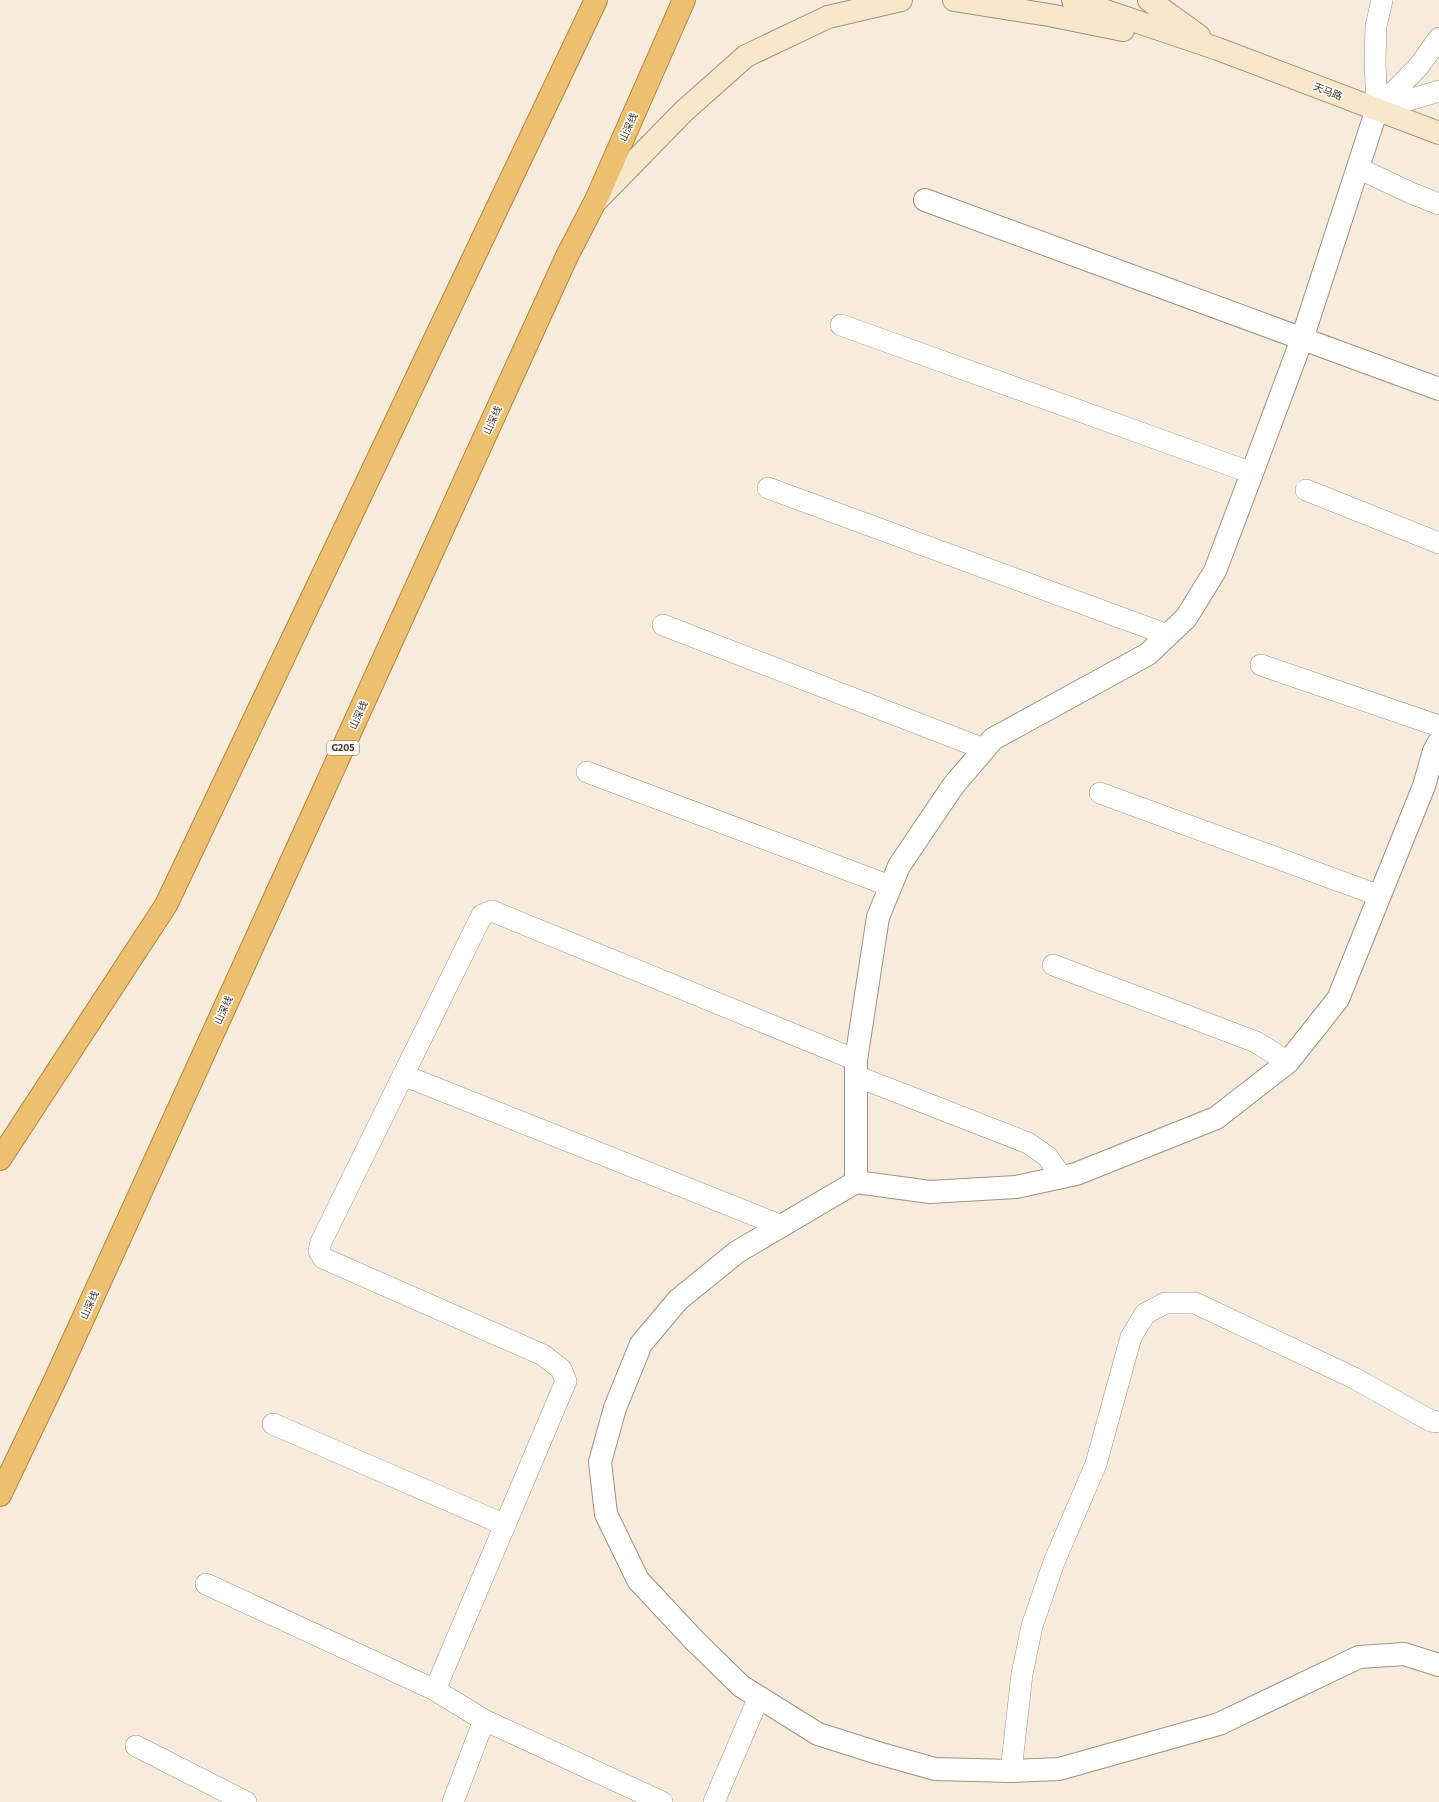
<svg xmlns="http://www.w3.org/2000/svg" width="1439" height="1802" font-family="Commissioner,'Noto Sans SC',sans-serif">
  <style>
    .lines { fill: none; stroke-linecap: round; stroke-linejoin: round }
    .service-casing { stroke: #9e9284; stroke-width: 22 }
    .minor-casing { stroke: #9e9284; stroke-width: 24 }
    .secondary-casing { stroke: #9e9284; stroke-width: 24 }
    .trunk-casing { stroke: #ac8642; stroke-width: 24 }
    .service { stroke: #fff; stroke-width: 21 }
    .minor { stroke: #fff; stroke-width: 22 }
    .secondary { stroke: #f8e7c9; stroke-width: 22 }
    .trunk { stroke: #ecc06e; stroke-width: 22 }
    .labels { text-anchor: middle; stroke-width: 3.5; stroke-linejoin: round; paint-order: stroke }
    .shield { fill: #fef9f3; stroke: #78736d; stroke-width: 1 }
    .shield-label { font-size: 9px; font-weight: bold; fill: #3e3933 }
    .street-label { font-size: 10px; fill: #3e3933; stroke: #fef9f3 }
  </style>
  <rect width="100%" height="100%" fill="#f7ebdb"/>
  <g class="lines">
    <defs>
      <path id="service" d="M1377 109 1375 62 1376 26 1382 0
        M1377 109 1419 66 1439 38
        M1378 109 1439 91
        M1358 168 1411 193 1439 204
        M841 325 1252 473
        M768 488 1168 635
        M1306 490 1439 543
        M663 625 984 749
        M1261 665 1439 726
        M587 772 890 886
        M1100 793 1380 896
        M1053 965 1256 1042 1288 1062
        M403 1075 782 1226
        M856 1076 1028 1143 1048 1157 1061 1177
        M273 1424 505 1525
        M206 1584 435 1690 484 1720 662 1802
        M435 1690 566 1381 561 1369 543 1355 323 1258 319 1251 321 1242 482 915 492 911 856 1060
        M136 1746 246 1802
        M1011 1771 1022 1674 1032 1626 1054 1562 1096 1464 1131 1337 1145 1314 1165 1303H1195L1354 1378 1431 1421 1439 1422
        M453 1802 484 1720
        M714 1802 759 1697"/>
      <path id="minor" d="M925 200 1439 389
        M1439 742 1434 751 1424 786 1338 999 1288 1062 1216 1118 1076 1174 1016 1187 930 1192 856 1182 737 1252 678 1300 641 1344 615 1408 600 1462 606 1514 638 1580 695 1641 741 1686 818 1734 878 1753 935 1769 1011 1771 1059 1769 1219 1724 1359 1657 1404 1654 1439 1665
        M856 1182V1060L878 917 899 866 953 786 993 739 1148 654 1186 618 1215 571 1252 473 1302 339 1377 109"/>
      <path id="secondary" d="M954 0 1049 15 1123 30
        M1073 0 1218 49 1439 133
        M1149 0 1199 36
        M597 200 684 111 746 56 828 17 901 0"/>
      <path id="trunk" d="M0 1159 166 905 596 0
        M0 1495 56 1378 567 256 596 200 684 0"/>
    </defs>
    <use href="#service" class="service-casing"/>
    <use href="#minor" class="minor-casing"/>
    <use href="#secondary" class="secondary-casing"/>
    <use href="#trunk" class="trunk-casing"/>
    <use href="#service" class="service"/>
    <use href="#minor" class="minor"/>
    <use href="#secondary" class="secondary"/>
    <use href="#trunk" class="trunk"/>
  </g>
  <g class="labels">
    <rect class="shield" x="327" y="741" width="32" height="14" rx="3"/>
    <g class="shield-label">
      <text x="343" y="751">G205</text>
    </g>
    <g class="street-label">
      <text transform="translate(1328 91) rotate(21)" y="4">天马路</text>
      <text transform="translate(628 127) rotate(-66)" y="4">山深线</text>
      <text transform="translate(492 420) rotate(-66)" y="4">山深线</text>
      <text transform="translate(358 715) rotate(-66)" y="4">山深线</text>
      <text transform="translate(223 1010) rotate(-66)" y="4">山深线</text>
      <text transform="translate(89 1305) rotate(-66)" y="4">山深线</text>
    </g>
  </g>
</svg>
